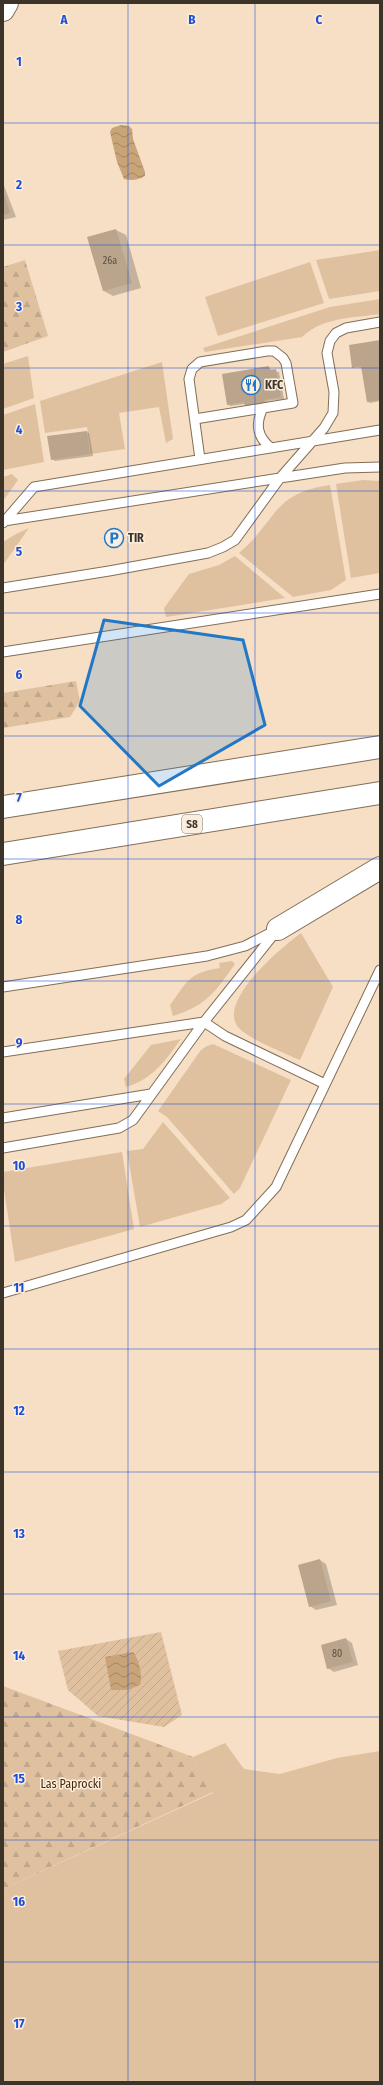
<svg xmlns="http://www.w3.org/2000/svg" width="383" height="2085" font-family="'Fira Sans Condensed',sans-serif">
  <style>
    .grass { fill: #dfc1a0 }
    .forest { fill: url(#forest-firs) }
    .garden { fill: url(#garden-furrows) }
    .water { fill: url(#water-waves) }
    .shadow { fill: #0003 }
    .building { fill: #baa48c }
    .lines { fill: none; stroke-linecap: round; stroke-linejoin: round }
    .service-casing { stroke: #826e57; stroke-width: 11 }
    .tertiary-casing { stroke: #826e57; stroke-width: 24 }
    .motorway-casing { stroke: #826e57; stroke-width: 24 }
    .service { stroke: #fff; stroke-width: 9 }
    .tertiary { stroke: #fff; stroke-width: 22 }
    .motorway { stroke: #fff; stroke-width: 22 }
    .marked { fill: #2378c6; fill-opacity: 0.2; stroke: #2378c6; stroke-width: 3; stroke-linejoin: round }
    .grid { fill: none; stroke: #1d4ed8; stroke-width: 1; stroke-opacity: 0.55 }
    .labels { text-anchor: middle; stroke-width: 3; stroke-linejoin: round; paint-order: stroke }
    .number-label { font-size: 10px; fill: #5c4f42 }
    .shield { fill: #fceedf; stroke: #766b60; stroke-width: 1 }
    .shield-label { font-size: 11px; font-weight: bold; fill: #3c3329 }
    .poi-label { font-size: 12px; font-weight: bold; fill: #3c3329; stroke: #fceedf; text-anchor: start }
    .park-label { font-size: 12px; fill: #442a05; stroke: #fceedf }
    .grid-label { font-size: 13px; text-anchor: middle; font-weight: bold; fill: #1d4ed8; stroke: #fceedf; stroke-width: 3; stroke-linejoin: round; paint-order: stroke }
  </style>
  <defs>
    <pattern id="forest-firs" width="22" height="20" patternUnits="userSpaceOnUse"><rect width="22" height="20" fill="#dfc1a0"/><path d="M5 1l3.5 6h-7zM16 11l3.5 6h-7z" fill="#c0a68a"/></pattern>
    <pattern id="garden-furrows" width="10" height="10" patternUnits="userSpaceOnUse"><rect width="10" height="10" fill="#dfc1a0"/><path d="M-1 1l2-2M0 10L10 0M9 11l2-2" fill="none" stroke="#c0a68a"/></pattern>
    <pattern id="water-waves" width="16" height="10" patternUnits="userSpaceOnUse"><rect width="16" height="10" fill="#c9a478"/><path d="M0 5q4-4 8 0t8 0" fill="none" stroke="#a48662"/></pattern>
  </defs>
  <rect width="100%" height="100%" fill="#f6dfc5"/>
  <path class="grass" d="M380 250V291L329 299 316 260Z
    M310 262 324 303 218 336 205 297Z
    M380 299V314C353 318 323 317 302 337L205 352 203 348 330 307Z
    M28 356 34 398 3 409V364Z
    M162 362 173 439 166 443 159 407 119 413 125 449 91 454 87 427 45 433 40 401Z
    M35 404 44 462 3 470V415Z
    M12 474 18 480 3 501V477Z
    M363 480 380 481V573L351 578 336 484Z
    M330 485 346 580 331 590 293 597 239 553C277 521 272 493 330 485Z
    M29 528 3 565V542L16 534Z
    M235 556 285 598 166 617 164 608 189 574 219 565Z
    M301 933 333 987 300 1060C285 1053 248 1039 238 1027 217 1001 282 947 301 933Z
    M232 961 235 964C216 991 206 1006 173 1016L170 1005C188 981 188 973 220 968L219 963Z
    M181 1039C165 1061 153 1079 126 1087L124 1079 151 1045Z
    M213 1044 291 1080 240 1188 234 1194 167 1117 158 1111 201 1050 207 1046Z
    M163 1122 230 1198 221 1204 140 1227 127 1151 143 1149Z
    M122 1152 134 1229 15 1262 3 1183V1172Z
    M225 1743 244 1769 280 1774 337 1758 380 1751V2082H3V1889L213 1793 193 1757Z"/>
  <path class="forest" d="M25 260 48 336 3 352V267Z
    M76 681 80 701 70 717 3 728V693Z
    M3 1686 193 1757 213 1792 3 1889Z"/>
  <path class="garden" d="M161 1632 182 1715 164 1727 98 1716 68 1690 58 1651Z"/>
  <path class="water" d="M121 125 129 126 132 129 133 139 145 172V176C138 180 132 181 124 179L117 162 110 132 112 128Z
    M133 1652C139 1659 143 1676 140 1685L127 1690H111L105 1657Z"/>
  <path class="shadow" d="M3 183 16 217 3 220Z
    M116 230 126 235 141 288 113 296 104 291 88 238Z
    M380 341V401L370 403 367 401 362 368 353 367Z
    M269 367 272 371 279 372 284 399 267 401 268 405 249 407 245 404 231 406 228 405Z
    M86 432 89 433 93 456 55 461 52 459Z
    M320 1560 326 1564 337 1605 316 1610 310 1606Z
    M346 1639 352 1643 358 1665 334 1672 328 1668Z"/>
  <path class="building" d="M3 190 10 213 3 215Z
    M116 229 132 283 103 291 87 237Z
    M380 340V400L367 402 361 366 352 368 349 345Z
    M269 366V370L276 369 281 397 264 400 265 403 245 406 244 402 227 405 222 374Z
    M87 431 90 454 51 460 47 436Z
    M320 1559 331 1601 309 1607 298 1565Z
    M346 1638 353 1662 327 1669 321 1645Z"/>
  <g class="lines">
    <defs>
      <path id="service" d="M195 419 263 408
        M200 459 189 379 192 369 200 362 267 351H274L283 358 286 363 293 403 263 408C255 424 257 437 271 448
        M4 521 280 478 324 428 333 413 334 392 327 353 330 341 336 333 346 328 380 322
        M3 523 34 487 380 430
        M3 588 109 571 208 553 223 547 235 540 280 478 345 468 380 467
        M3 652 380 594
        M3 987 207 956 245 946 274 931
        M3 1052 204 1022 225 1036 325 1084
        M3 1118 151 1094
        M3 1148 119 1128 133 1120 204 1022 278 929
        M3 1293 231 1227 246 1220 276 1187 380 970"/>
      <path id="tertiary" d="M3 10 7 3"/>
      <path id="motorway" d="M3 807 380 747
        M3 854 380 793
        M278 929 380 868"/>
    </defs>
    <use href="#service" class="service-casing"/>
    <use href="#tertiary" class="tertiary-casing"/>
    <use href="#motorway" class="motorway-casing"/>
    <use href="#service" class="service"/>
    <use href="#tertiary" class="tertiary"/>
    <use href="#motorway" class="motorway"/>
  </g>
  <path class="marked" d="M104 620 243 640 265 725 159 786 80 706Z"/>
  <path class="grid" d="M128 3V2082M255 3V2082M3 123H380M3 245H380M3 368H380M3 491H380M3 613H380M3 736H380M3 859H380M3 981H380M3 1104H380M3 1226H380M3 1349H380M3 1472H380M3 1594H380M3 1717H380M3 1840H380M3 1962H380"/>
  <defs>
    <symbol id="restaurant-ring" viewBox="-11 -11 22 22"><circle r="9.5" fill="#fceedf" stroke="#2378c6" stroke-width="1.5"/><path d="M-5-6h1v4h1v-4h1v4h1v-4h1v5L-1.5 .5V6h-2V.5L-5-1ZM5-6V6H3V1.5H1.5Q1.5-4 5-6Z" fill="#2378c6"/></symbol>
    <symbol id="parking-ring" viewBox="-11 -11 22 22"><circle r="9.5" fill="#fceedf" stroke="#2378c6" stroke-width="1.5"/><path d="M-3.5-5.5H1a3.5 3.5 0 0 1 0 7H-1V5.5H-3.5ZM-1-3.4V-.6H.8a1.4 1.4 0 0 0 0-2.8Z" fill="#2378c6"/></symbol>
  </defs>
  <g fill-rule="evenodd">
    <use href="#restaurant-ring" x="240" y="374" width="22" height="22"/>
    <use href="#parking-ring" x="103" y="527" width="22" height="22"/>
  </g>
  <g class="labels">
    <g class="number-label">
      <text x="110" y="264">26a</text>
      <text x="337" y="1657">80</text>
    </g>
    <rect class="shield" x="182" y="815" width="20" height="18" rx="3"/>
    <g class="shield-label">
      <text x="192" y="828">S8</text>
    </g>
    <g class="poi-label">
      <text x="265" y="389">KFC</text>
      <text x="128" y="542">TIR</text>
    </g>
    <g class="park-label">
      <text x="71" y="1788">Las Paprocki</text>
    </g>
  </g>
  <g class="grid-label">
    <text x="64" y="24">A</text>
    <text x="192" y="24">B</text>
    <text x="319" y="24">C</text>
    <text x="19" y="66">1</text>
    <text x="19" y="189">2</text>
    <text x="19" y="311">3</text>
    <text x="19" y="434">4</text>
    <text x="19" y="556">5</text>
    <text x="19" y="679">6</text>
    <text x="19" y="802">7</text>
    <text x="19" y="924">8</text>
    <text x="19" y="1047">9</text>
    <text x="19" y="1170">10</text>
    <text x="19" y="1292">11</text>
    <text x="19" y="1415">12</text>
    <text x="19" y="1538">13</text>
    <text x="19" y="1660">14</text>
    <text x="19" y="1783">15</text>
    <text x="19" y="1906">16</text>
    <text x="19" y="2028">17</text>
  </g>
  <rect width="383" height="2085" fill="none" stroke="#3c3329" stroke-width="8"/>
</svg>
